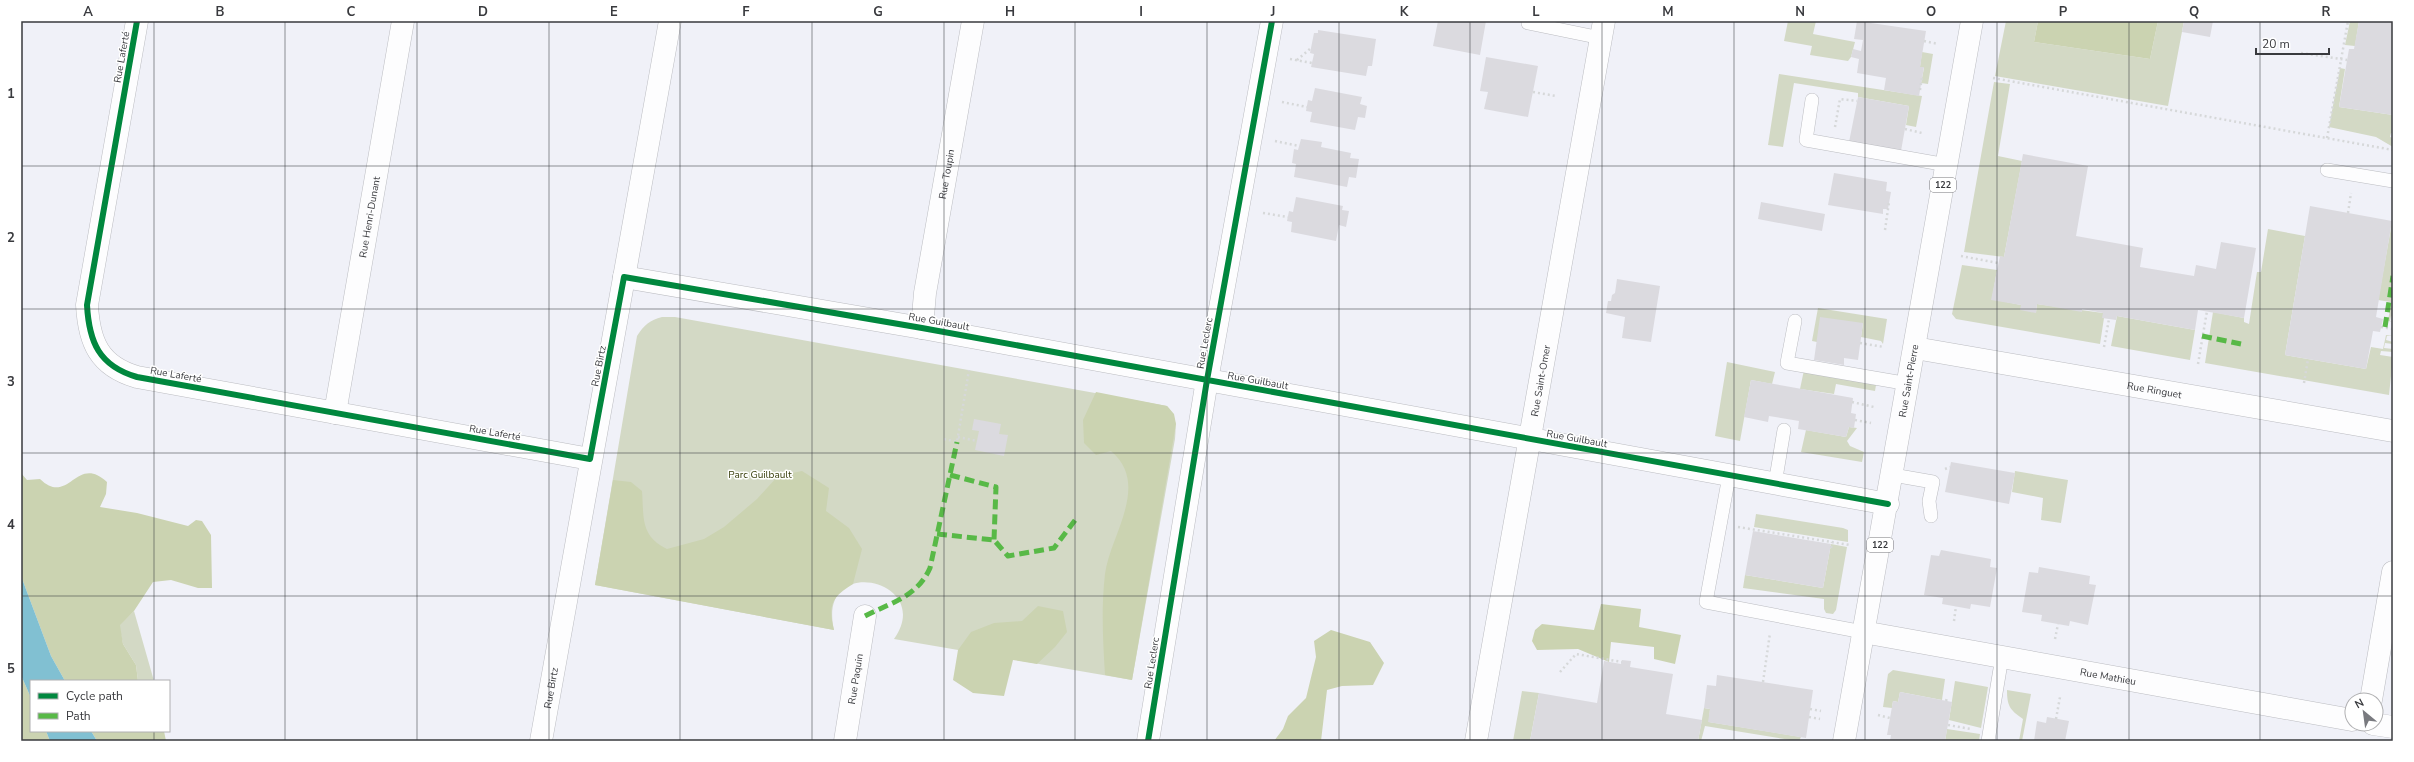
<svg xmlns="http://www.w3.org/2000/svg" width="2414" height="762" font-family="'Nunito Sans',sans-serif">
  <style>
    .green { fill: #d3d9c5 }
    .forest { fill: #cbd3b1 }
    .water { fill: #81c0d2 }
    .building { fill: #dbdadf }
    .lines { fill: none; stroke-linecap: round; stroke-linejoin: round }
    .service-casing { stroke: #bbbcc1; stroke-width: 14 }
    .minor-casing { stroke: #bbbcc1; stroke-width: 23 }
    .primary-casing { stroke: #bbbcc1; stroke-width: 23 }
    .path { stroke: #d6d8d9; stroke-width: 2.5; stroke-dasharray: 2 3; stroke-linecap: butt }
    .service { stroke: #fdfdfe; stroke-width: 13 }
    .minor { stroke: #fdfdfe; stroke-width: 22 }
    .primary { stroke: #fdfdfe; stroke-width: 22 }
    .quiet { stroke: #58b947; stroke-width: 5; stroke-dasharray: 10 5; stroke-linecap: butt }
    .cycleway-casing { stroke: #fff; stroke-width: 8 }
    .cycleway { stroke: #00873e; stroke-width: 6 }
    .grid { fill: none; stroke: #393a3e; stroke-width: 1; stroke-opacity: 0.55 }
    .labels { text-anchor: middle; stroke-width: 3; stroke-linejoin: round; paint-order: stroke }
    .shield { fill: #fff; stroke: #747578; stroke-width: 1 }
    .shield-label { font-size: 9px; font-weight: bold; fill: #393a3e }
    .street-label { font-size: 10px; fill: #393a3e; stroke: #fff }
    .park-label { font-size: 10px; fill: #373e0a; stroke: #fff }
    .neatline { fill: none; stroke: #393a3e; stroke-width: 1.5 }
    .grid-label { font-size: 13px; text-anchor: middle; font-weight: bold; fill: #393a3e }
  </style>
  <rect width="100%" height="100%" fill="#f0f1f8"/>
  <path class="green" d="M1788 21H1816L1813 34 1855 42 1851 57 1848 61 1810 55 1812 46 1784 41Z
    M2006 21H2038L2034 42 2150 59 2158 21H2184L2168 106 1995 76Z
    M2350 21H2359L2355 46 2345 45Z
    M1922 52 1933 54 1928 84 1921 83 1924 68 1920 67Z
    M2340 68 2345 69 2339 107 2393 115V133H2391L2390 137 2393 138V147L2376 137 2329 127Z
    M1779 74 1922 96 1916 127 1906 125 1909 106 1858 97V93L1794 83 1783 147 1768 145Z
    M1994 82 2010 84 1998 156 2022 161 2004 257 1964 252Z
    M2393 217V317L2391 316 2390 321 2393 322 2388 321 2391 302 2378 300Z
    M2268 229 2305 236 2285 355 2366 369 2371 347 2383 349 2386 335 2393 336H2387L2386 340 2393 342V344L2385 343 2384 348 2393 349V352L2381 351 2380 355 2393 357 2389 395 2205 363 2213 312 2244 318V322L2249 324 2257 272H2261Z
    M1962 265 1997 270 1992 299 2021 305 2036 312 2037 304 2103 313 2104 318 2100 344 1956 319 1952 314Z
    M1818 308 1887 319 1883 344 1881 341 1861 337 1863 323 1817 342 1812 341Z
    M2117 316 2195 330 2190 360 2111 346Z
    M662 317H675L1167 406C1177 417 1176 426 1175 439L1132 680 894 639C936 580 816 552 834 630L595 585 637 336C644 325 650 320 662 317Z
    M1727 362 1775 372 1772 384 1751 380 1740 441 1715 436Z
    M1804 370 1876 385 1875 391 1836 384 1834 394 1800 389Z
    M1849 427 1857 428 1847 441 1850 446 1864 452 1862 462 1801 452 1806 430 1846 437Z
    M2015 471 2068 480 2061 523 2041 520 2043 498 2012 492Z
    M1756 514 1843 528 1848 530V542L1754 527Z
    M1831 544 1847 547 1836 610 1833 614 1826 613 1824 609V599L1743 588 1745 575 1823 588Z
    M134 611 154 681H138L136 665 123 644 119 625Z
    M1893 670 1945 679 1942 700 1900 692 1898 702 1893 701 1892 708 1883 707 1888 674Z
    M1955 681 1988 687 1981 728 1949 720Z
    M2007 690 2031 694 2022 741H2019L2023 719C2010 710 2007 706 2007 690Z
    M1522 691 1539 693 1530 741H1513Z
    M1704 708 1710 709 1709 722 1801 737 1799 741H1797L1705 726 1701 741H1698Z
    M1947 729 1980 734 1979 741H1945Z"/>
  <path class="forest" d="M2038 21H2158L2150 59 2034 42Z
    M1096 392 1167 406 1174 414 1176 424 1132 680 1105 675C1103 641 1101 608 1105 574 1110 535 1151 485 1111 451L1096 455 1084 443 1083 420Z
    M802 471 829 488 826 511 849 528 862 549 853 584C831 597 828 606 834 630L595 585 613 480 631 482 642 491C644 517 640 536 667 549L704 539 724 527 757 499 778 476Z
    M21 473 27 480 40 479C69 507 76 453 107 482L106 494 100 507 137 513 188 526 196 520 202 521 211 535 212 588H198L171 580 153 582 134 611 120 625 123 644 136 665 138 681H65L51 656 21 576Z
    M1601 604 1641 609 1639 627 1681 635 1675 664 1654 659V647L1611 642 1609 662 1578 649 1537 650 1532 641 1535 630 1542 624 1594 630Z
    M1038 606 1063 611 1067 632 1055 647 1037 664 1013 660 1004 696 973 693 953 680 958 650 971 632 994 623 1022 621Z
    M1331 630 1370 642 1384 663 1373 685 1342 686 1327 690 1321 741H1274L1283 729 1288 716 1306 698 1316 657 1314 641Z
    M21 675 31 698V731H46L50 741H21Z
    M91 731H164L166 741H97Z"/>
  <path class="water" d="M21 576 51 656 65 681H31V698L21 675Z
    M46 731H91L97 741H50Z"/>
  <path class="building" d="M1438 21H1486L1480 55 1433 46Z
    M1857 21 1926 31 1920 67H1924L1919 96 1884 90 1886 78 1857 73 1859 59 1851 57 1853 49 1861 51 1863 40 1854 39Z
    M2184 21H2213L2210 37 2182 32Z
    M2359 21H2393V115L2339 107 2349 49H2354Z
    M1318 30 1376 39 1372 66H1368L1366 76 1311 67 1314 54 1310 53 1314 33H1318Z
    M1486 57 1538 66 1528 117 1484 109 1488 92 1480 91Z
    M1315 88 1362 97 1360 104 1367 106 1365 118 1358 117 1355 130 1310 122 1312 112 1306 111 1308 100 1312 101Z
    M1858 97 1909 106 1901 151 1849 142Z
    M1301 139 1322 142 1321 147 1351 153 1350 158 1359 159 1356 178 1349 177 1347 187 1294 177 1296 164 1292 163 1294 149 1298 150Z
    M2023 154 2088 166 2076 236 2143 248 2140 267 2194 276 2196 265 2216 269 2221 242 2256 248 2244 318 2198 310 2195 330 2117 316 2116 320 2102 318 2103 313 2082 309V312L2037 304 2036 313 2020 310 2021 305 1991 300 2000 256 2004 257Z
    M1834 173 1887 182 1886 191 1891 192 1888 209H1883V214L1828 205Z
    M1296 197 1343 206 1342 210 1349 211 1346 227 1339 225 1336 241 1291 232 1292 222 1287 221 1289 211 1293 212Z
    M1761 202 1825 214 1822 231 1758 219Z
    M2310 206 2392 221 2376 317 2383 319 2380 332 2373 331 2366 369 2285 355Z
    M1617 279 1660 286 1651 342 1622 338 1625 317 1606 313 1608 301H1611L1612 295 1615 293Z
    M1820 317 1863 323 1858 360 1844 358V365L1814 360Z
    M1751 380 1853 398 1851 413 1856 414 1854 428 1849 427 1846 437 1798 429 1799 421 1769 416 1768 422 1744 417Z
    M974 419 1001 424 999 434 1008 435 1004 456 975 450 979 431 972 430Z
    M1951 462 2015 473 2009 504 1945 492Z
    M1753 531 1831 544 1823 588 1745 575Z
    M1941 550 1991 559 1990 567 1997 568 1990 607 1971 604 1970 609 1942 604 1943 598 1924 595 1931 555 1939 556Z
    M2039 567 2090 576 2089 584 2096 585 2088 625 2070 621 2069 626 2041 621 2042 615 2022 612 2029 572 2038 573Z
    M1622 660 1631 661 1630 667 1673 674 1666 714 1702 720 1698 741H1530L1539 693 1597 703 1604 661 1621 664Z
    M1717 675 1813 690 1806 738 1708 722 1710 709 1704 708 1707 685 1716 686Z
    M1900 692 1952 702 1945 741H1890L1891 735H1887L1893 701 1898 702Z
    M2047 717 2069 721 2065 741H2034L2037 721 2046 723Z"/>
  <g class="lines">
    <defs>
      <path id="service" d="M1528 21V23L1601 38
        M1812 100 1806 140 1947 165
        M2327 170 2393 181
        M1795 321 1787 363 1909 384
        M1893 475 1933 482 1929 501 1931 516
        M1729 476 1706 602 1863 632
        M1775 484 1784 430
        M1988 741 2002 657"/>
      <g id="minor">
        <path d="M137 21 87 305C89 342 99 366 137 377L590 459"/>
        <path d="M624 277 922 328 1888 504"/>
        <path id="s1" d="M922 328 925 293 973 21"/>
        <path id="s2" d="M1915 348 2393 431"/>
        <path id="s3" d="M335 413 403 21"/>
        <path id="s4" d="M1863 632 2352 720"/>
        <path d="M2371 700 2393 572"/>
        <path d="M2373 724 2393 727"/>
        <path id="s5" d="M541 741 670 21"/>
        <path id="s6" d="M845 741 865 616"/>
        <path d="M1148 741 1207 380 1272 21"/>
        <path id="s7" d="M1476 741 1604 21"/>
      </g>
      <g id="primary">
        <path id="s8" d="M1844 741 1972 21"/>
      </g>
    </defs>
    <use href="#service" class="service-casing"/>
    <use href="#minor" class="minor-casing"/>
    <use href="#primary" class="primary-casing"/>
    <path class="path" d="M1924 41 1938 44
      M2301 53 2347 60
      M1290 59 1312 63
      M1297 60 1311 48
      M1993 78 2393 150
      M1920 90 1922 77
      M1533 92 1556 96
      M1282 102 1307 107
      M1835 127 1840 99 1857 101
      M1905 129 1922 133
      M2327 138 2348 21
      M1275 141 1299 146
      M1263 213 1288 217
      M2348 213 2351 193
      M1885 230 1889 202
      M1961 256 1998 263
      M2381 327 2393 329
      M1860 343 1884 347
      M2104 347 2109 319
      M2198 364 2207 311
      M2304 383 2308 359
      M1852 402 1874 407
      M1855 420 1871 423
      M958 437 977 441
      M944 439 957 442 969 370
      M1945 469 1950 467
      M1738 527 1850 545
      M1831 548 1832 542
      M1954 621 1956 606
      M2055 639 2058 624
      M1560 672 1576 654 1622 662
      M1763 682 1770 633
      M1946 701 1947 698
      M1810 709 1821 711
      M1878 715 1890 718
      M1809 717 1820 719
      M2056 719 2060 697
      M1948 725 1971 729"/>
    <use href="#service" class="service"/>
    <use href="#minor" class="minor"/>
    <use href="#primary" class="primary"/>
    <path class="quiet" d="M2385 327 2393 276
      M2202 336 2241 344
      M950 475 996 487 994 540
      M937 534 994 540 1008 556 1054 548 1076 519
      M865 616C892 602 917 597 930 568L957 442"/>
    <defs>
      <path id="cycleway" d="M137 21 87 305C89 342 99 366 137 377L590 459 624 277 922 328 1888 504
        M1148 741 1207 380 1272 21"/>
    </defs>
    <use href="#cycleway" class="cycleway-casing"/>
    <use href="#cycleway" class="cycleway"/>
  </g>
  <path class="grid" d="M154 21V681M285 21V741M417 21V741M549 21V741M680 21V741M812 21V741M944 21V741M1075 21V741M1207 21V741M1339 21V741M1470 21V741M1602 21V741M1734 21V741M1865 21V741M1997 21V741M2129 21V741M2260 21V741M21 166H2393M21 309H2393M21 453H2393M21 596H2393M154 731V741"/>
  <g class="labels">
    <g class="shield">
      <rect x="1930" y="178" width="26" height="14" rx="3"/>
      <rect x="1867" y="538" width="26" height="14" rx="3"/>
    </g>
    <g class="shield-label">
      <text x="1943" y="188">122</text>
      <text x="1880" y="548">122</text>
    </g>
    <g class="street-label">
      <text transform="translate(121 57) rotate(-80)" y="4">Rue Laferté</text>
      <text dy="4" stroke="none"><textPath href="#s1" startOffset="156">Rue Toupin</textPath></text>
      <text dy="4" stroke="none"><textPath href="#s3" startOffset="199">Rue Henri-Dunant</textPath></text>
      <text transform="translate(939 321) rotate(10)" y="4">Rue Guilbault</text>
      <text transform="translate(1204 343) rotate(-80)" y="4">Rue Leclerc</text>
      <text transform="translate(598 366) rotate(-79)" y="4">Rue Birtz</text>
      <text transform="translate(176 374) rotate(10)" y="4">Rue Laferté</text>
      <text transform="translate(1258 380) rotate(10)" y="4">Rue Guilbault</text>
      <text dy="4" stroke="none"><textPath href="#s7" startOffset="366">Rue Saint-Omer</textPath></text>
      <text dy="4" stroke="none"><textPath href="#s8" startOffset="366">Rue Saint-Pierre</textPath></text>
      <text dy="4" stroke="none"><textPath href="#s2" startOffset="243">Rue Ringuet</textPath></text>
      <text transform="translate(495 432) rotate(10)" y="4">Rue Laferté</text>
      <text transform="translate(1577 438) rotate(10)" y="4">Rue Guilbault</text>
      <text transform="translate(1151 663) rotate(-81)" y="4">Rue Leclerc</text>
      <text dy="4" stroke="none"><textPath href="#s4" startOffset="249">Rue Mathieu</textPath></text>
      <text dy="4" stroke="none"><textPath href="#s6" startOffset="63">Rue Paquin</textPath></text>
      <text dy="4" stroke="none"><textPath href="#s5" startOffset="54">Rue Birtz</textPath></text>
    </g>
    <g class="park-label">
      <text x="760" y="478">Parc Guilbault</text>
    </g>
  </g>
  <rect width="2414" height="762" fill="none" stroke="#ffffff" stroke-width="44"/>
  <rect x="30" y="680" width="140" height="52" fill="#ffffff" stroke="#b0b0b2"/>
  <rect x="38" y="693" width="20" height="6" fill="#00873e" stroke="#b0b0b2"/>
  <text x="66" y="700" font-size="12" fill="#393a3e">Cycle path</text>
  <rect x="38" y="713" width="20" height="6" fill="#58b947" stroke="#b0b0b2"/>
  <text x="66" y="720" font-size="12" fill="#393a3e">Path</text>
  <g transform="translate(2364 712) rotate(331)"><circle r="19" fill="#ffffff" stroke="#b0b0b2"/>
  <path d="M0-3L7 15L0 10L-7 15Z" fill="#797a7f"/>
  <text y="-6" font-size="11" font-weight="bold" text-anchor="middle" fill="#393a3e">N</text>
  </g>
  <path d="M2256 48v6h73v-6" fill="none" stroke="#393a3e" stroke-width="2"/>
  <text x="2262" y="48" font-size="12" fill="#393a3e" stroke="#ffffff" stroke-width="3" paint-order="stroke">20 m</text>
  <rect x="22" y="22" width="2370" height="718" class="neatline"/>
  <g class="grid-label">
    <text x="88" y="16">A</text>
    <text x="220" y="16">B</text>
    <text x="351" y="16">C</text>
    <text x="483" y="16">D</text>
    <text x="614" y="16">E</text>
    <text x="746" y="16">F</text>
    <text x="878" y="16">G</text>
    <text x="1010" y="16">H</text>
    <text x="1141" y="16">I</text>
    <text x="1273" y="16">J</text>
    <text x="1404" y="16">K</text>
    <text x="1536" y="16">L</text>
    <text x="1668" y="16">M</text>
    <text x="1800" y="16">N</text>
    <text x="1931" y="16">O</text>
    <text x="2063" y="16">P</text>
    <text x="2194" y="16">Q</text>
    <text x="2326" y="16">R</text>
    <text x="11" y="98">1</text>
    <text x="11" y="242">2</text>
    <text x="11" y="386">3</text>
    <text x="11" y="529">4</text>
    <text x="11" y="673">5</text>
  </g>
</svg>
